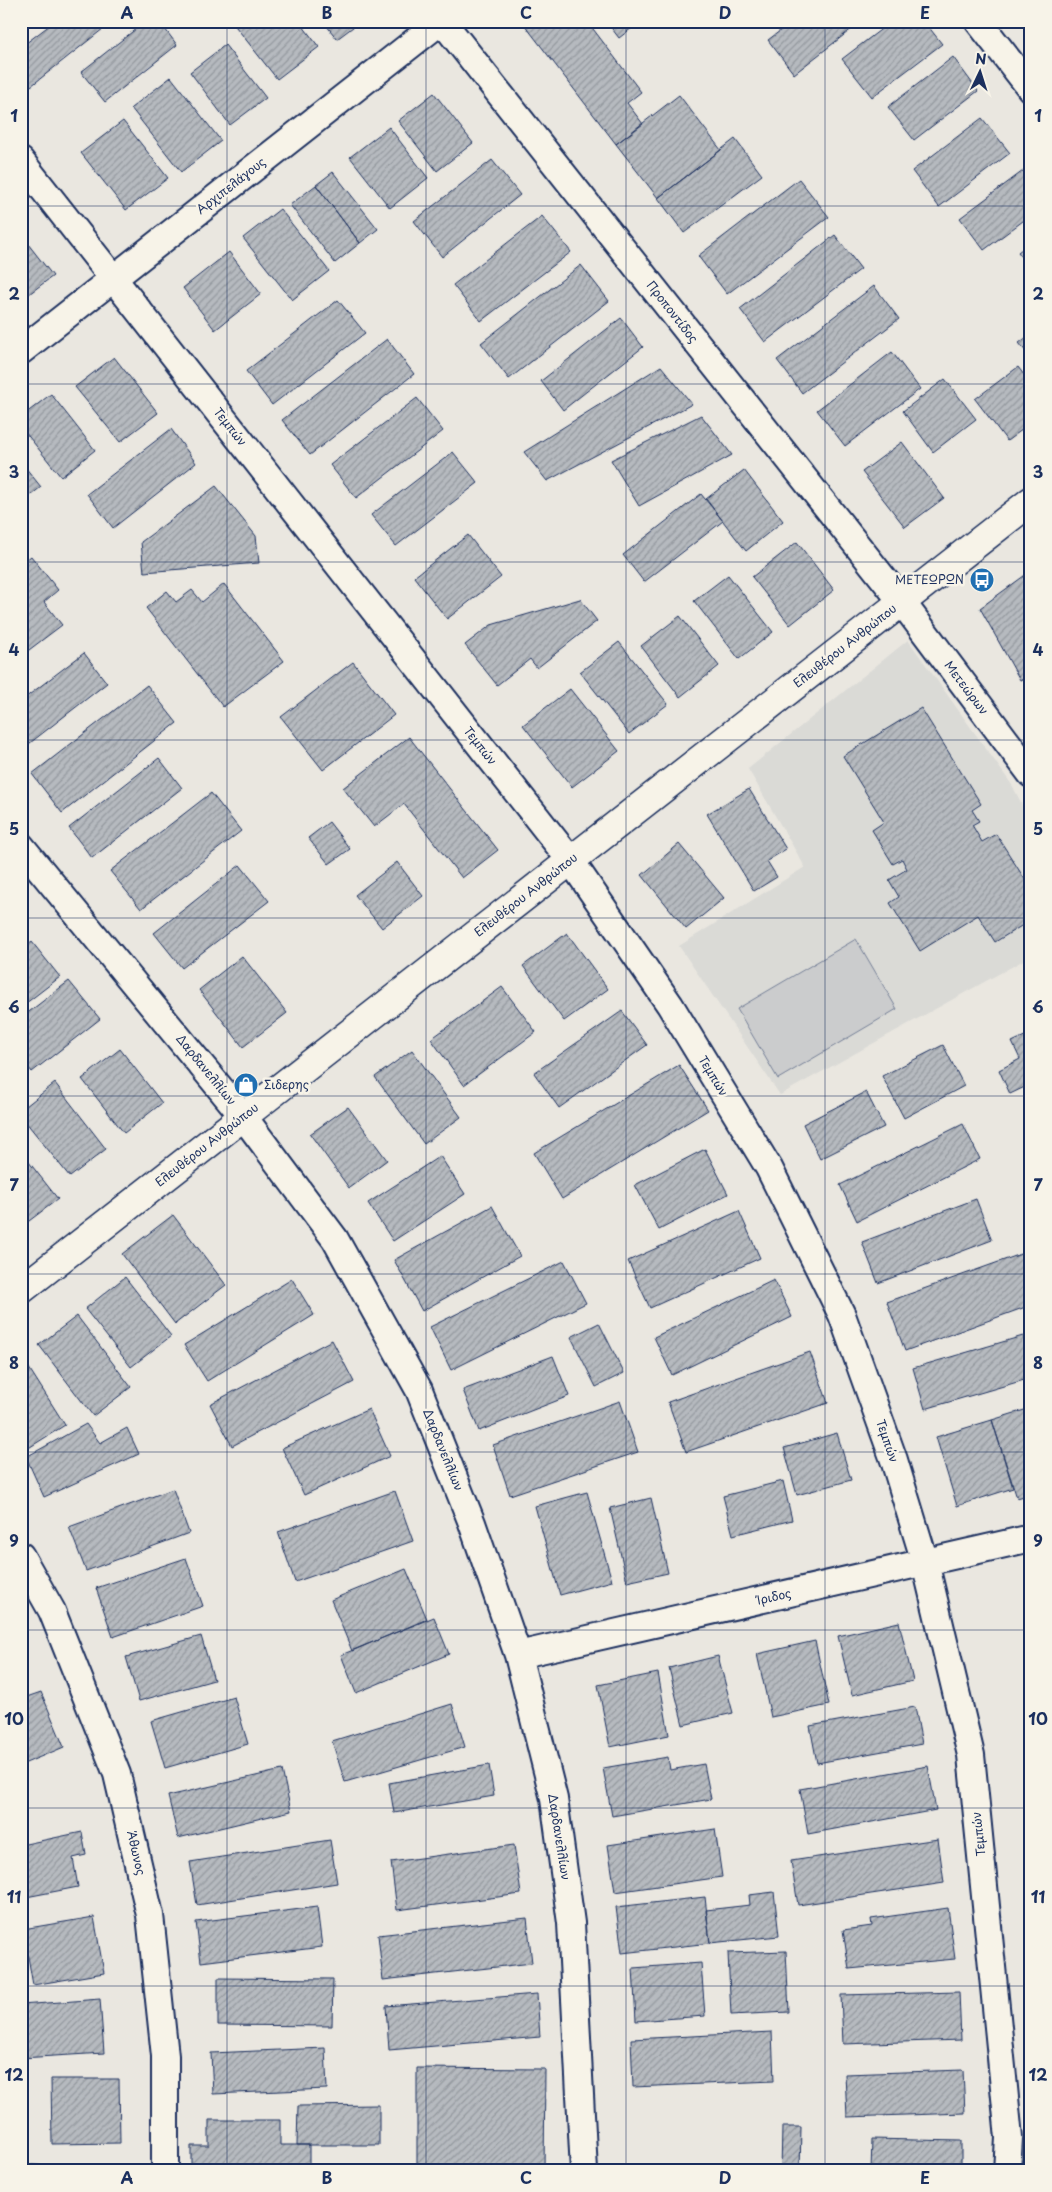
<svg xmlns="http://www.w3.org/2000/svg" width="1052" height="2192" font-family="'Playpen Sans',sans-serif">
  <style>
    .built { fill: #dadad6 }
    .pitch { fill: #cbcccd; stroke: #737e96 }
    .building { fill: url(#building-hatch); stroke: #1b2f5e }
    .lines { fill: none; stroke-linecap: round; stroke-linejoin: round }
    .minor-casing { stroke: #1b2f5e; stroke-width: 30 }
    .tertiary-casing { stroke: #1b2f5e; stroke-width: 31 }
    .minor { stroke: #f7f3e8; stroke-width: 26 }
    .tertiary { stroke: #f7f3e8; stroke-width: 28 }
    .grid { fill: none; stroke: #1b2f5e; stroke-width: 1; stroke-opacity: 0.55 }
    .labels { text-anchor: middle; stroke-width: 5; stroke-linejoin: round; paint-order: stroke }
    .street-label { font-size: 12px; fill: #1b2f5e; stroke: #f7f3e8 }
    .poi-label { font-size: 12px; fill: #1b2f5e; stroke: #f7f3e8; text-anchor: end }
    .neatline { fill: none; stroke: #1b2f5e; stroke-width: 2 }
    .grid-label { font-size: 16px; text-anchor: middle; font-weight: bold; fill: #1b2f5e }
  </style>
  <defs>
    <pattern id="building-hatch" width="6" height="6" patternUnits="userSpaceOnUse" patternTransform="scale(1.25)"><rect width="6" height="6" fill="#b6babf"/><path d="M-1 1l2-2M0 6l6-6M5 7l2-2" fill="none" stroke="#93989e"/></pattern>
  </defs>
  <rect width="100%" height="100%" fill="#eae7e0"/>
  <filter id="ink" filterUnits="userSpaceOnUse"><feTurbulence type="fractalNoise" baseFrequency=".02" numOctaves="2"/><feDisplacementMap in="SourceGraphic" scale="10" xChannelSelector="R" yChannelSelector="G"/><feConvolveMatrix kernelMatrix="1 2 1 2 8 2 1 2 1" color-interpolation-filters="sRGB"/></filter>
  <g filter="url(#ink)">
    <path class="built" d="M908 640 1012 785 1031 822V956L780 1095 679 946 805 867 748 769Z"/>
    <path class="pitch" d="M856 939 897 1009 778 1079 737 1009Z"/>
    <path class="building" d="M55 21H113L31 86 21 74V47Z
      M146 21H159L177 45 105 102 81 72Z
      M299 21 319 47 277 79 232 22Z
      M323 21H361L337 39Z
      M528 21H587L641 92 627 103 643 124 616 144 524 24Z
      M606 21H641L619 38Z
      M742 21H757L747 29Z
      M793 21H862L794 74 768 40Z
      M892 21H924L942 44 872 97 842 59Z
      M225 45 266 98 230 125 190 72Z
      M953 57 978 91 914 140 888 107Z
      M171 77 221 141 181 172 131 108Z
      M434 93 473 143 437 171 398 121Z
      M679 95 721 150 658 198 616 144Z
      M982 118 1010 153 939 207 912 171Z
      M123 121 168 178 126 210 81 153Z
      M389 127 428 178 390 208 350 157Z
      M735 139 762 175 684 233 658 198Z
      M492 160 520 195 442 257 414 221Z
      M1031 165V215L984 250 960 218Z
      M333 172 378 229 360 243 316 185Z
      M799 179 829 217 727 294 698 256Z
      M316 185 360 243 335 263 290 205Z
      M280 209 329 271 292 300 243 238Z
      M542 216 571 252 481 321 453 285Z
      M21 235 53 276 21 300Z
      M835 235 861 269 765 342 740 309Z
      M1031 242V268L1018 252Z
      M229 252 261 294 215 330 183 288Z
      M581 265 609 301 509 379 481 343Z
      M874 286 899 319 802 393 777 360Z
      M338 300 365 333 272 405 246 371Z
      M621 318 643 347 563 410 541 381Z
      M1031 334V358L1019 343Z
      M387 339 414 374 310 455 282 420Z
      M892 352 920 389 845 446 817 410Z
      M114 357 158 413 120 442 75 387Z
      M661 366 692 404 547 481 524 452Z
      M1018 367 1031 384V423L1007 441 975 399Z
      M945 379 976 419 933 452 903 411Z
      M51 394 95 450 61 477 21 427V417Z
      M417 398 443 431 356 498 330 465Z
      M701 415 732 455 639 506 611 460Z
      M171 429 196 463 113 528 87 494Z
      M902 442 944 498 905 527 862 472Z
      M453 452 478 483 396 546 371 515Z
      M21 462 41 487 21 503Z
      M744 470 783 521 746 551 706 499Z
      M216 486 256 536 259 563 144 572 141 542Z
      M701 494 723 521 644 582 623 555Z
      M468 535 501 577 447 619 414 577Z
      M797 542 834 590 790 625 752 577Z
      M31 556 58 590 44 602 62 625 21 656V564Z
      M1028 573 1031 577V677L1020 680 980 608Z
      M728 575 773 632 739 659 694 601Z
      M224 584 284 661 223 707 146 608 167 591 176 602 192 590 202 602Z
      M580 599 597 621 537 668 530 659 497 685 465 645 491 625Z
      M680 616 719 666 680 697 641 646Z
      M619 642 668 704 629 734 580 672Z
      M84 653 107 683 21 750V701Z
      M353 662 394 715 323 770 281 717Z
      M147 685 177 723 62 813 32 774Z
      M570 689 619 751 572 787 523 725Z
      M921 708 981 804 972 810 979 821 972 825 982 842 996 834 1031 889V920L995 942 978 915 920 951 890 903 899 897 889 880 907 869 902 859 893 864 872 830 884 822 843 756Z
      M1031 715V727L1025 719Z
      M409 737 498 850 462 878 404 804 374 827 343 788Z
      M159 758 182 788 92 858 69 828Z
      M749 789 786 849 767 861 777 877 754 891 707 814Z
      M211 793 241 831 141 909 110 871Z
      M329 822 350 849 329 864 308 838Z
      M679 844 724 898 686 929 642 875Z
      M397 862 423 896 382 928 355 895Z
      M240 865 269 901 182 968 154 933Z
      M567 933 608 989 564 1021 523 966Z
      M32 942 60 977 21 1007V950Z
      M242 956 287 1013 243 1047 199 990Z
      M69 981 100 1019 32 1072 21 1058V1018Z
      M502 987 536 1032 464 1085 431 1039Z
      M622 1011 647 1045 559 1108 534 1073Z
      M1031 1033V1084L1010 1094 999 1070 1020 1059 1012 1042Z
      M943 1045 964 1086 904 1118 882 1076Z
      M120 1049 162 1103 124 1133 82 1079Z
      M412 1050 461 1117 424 1144 375 1077Z
      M679 1065 708 1110 562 1199 534 1153Z
      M55 1083 106 1149 70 1177 21 1116V1110Z
      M866 1092 884 1127 820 1159 803 1124Z
      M348 1107 387 1160 349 1188 310 1134Z
      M963 1124 980 1159 857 1221 840 1185Z
      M705 1149 728 1194 659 1230 635 1185Z
      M21 1152 58 1199 21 1227Z
      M440 1156 465 1194 393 1241 368 1203Z
      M976 1199 992 1240 878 1283 862 1242Z
      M492 1206 520 1256 422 1311 394 1260Z
      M739 1211 760 1258 650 1308 628 1261Z
      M173 1215 226 1285 175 1324 122 1254Z
      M1021 1254 1031 1280V1305L905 1351 887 1302Z
      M564 1261 586 1303 451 1370 430 1327Z
      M125 1277 171 1336 131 1367 85 1309Z
      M292 1279 314 1315 207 1381 184 1345Z
      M774 1280 792 1317 672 1375 654 1337Z
      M77 1316 131 1387 93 1416 39 1345Z
      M599 1323 624 1373 596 1387 571 1337Z
      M1023 1336 1031 1362V1378L925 1409 913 1368Z
      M332 1340 354 1382 232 1446 210 1404Z
      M810 1352 828 1403 686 1452 668 1402Z
      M553 1356 569 1396 479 1431 463 1390Z
      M27 1365 65 1425 27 1449 21 1441V1369Z
      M620 1401 638 1452 510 1495 493 1445Z
      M1031 1408V1494L1017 1498 992 1420Z
      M369 1409 390 1456 304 1495 282 1448Z
      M992 1420 1013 1488 957 1506 936 1437Z
      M86 1424 100 1443 127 1428 139 1454 44 1497 26 1457Z
      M837 1433 851 1480 797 1495 784 1448Z
      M783 1481 792 1520 733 1535 723 1496Z
      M173 1489 189 1533 86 1571 69 1527Z
      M395 1491 413 1541 295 1582 278 1532Z
      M587 1492 612 1581 560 1595 535 1506Z
      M651 1498 668 1573 627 1582 610 1508Z
      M186 1558 203 1606 113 1637 96 1588Z
      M406 1569 427 1619 352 1651 331 1600Z
      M434 1617 449 1654 356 1693 341 1655Z
      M899 1622 913 1681 852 1695 838 1636Z
      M201 1636 214 1680 139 1701 126 1657Z
      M815 1641 829 1705 771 1717 757 1654Z
      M718 1656 733 1713 683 1725 669 1668Z
      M658 1673 669 1735 610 1747 598 1685Z
      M41 1692 64 1747 21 1765V1699Z
      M234 1697 248 1744 165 1768 151 1721Z
      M452 1704 465 1747 345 1782 332 1741Z
      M915 1707 922 1744 817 1763 810 1726Z
      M668 1757 670 1770 704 1764 711 1799 612 1816 603 1768Z
      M489 1765 494 1796 394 1813 389 1783Z
      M928 1766 936 1810 808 1834 800 1789Z
      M282 1770 291 1811 178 1838 168 1796Z
      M715 1829 722 1877 615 1892 608 1845Z
      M82 1832 86 1855 73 1858 78 1887 21 1898V1845Z
      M938 1839 944 1883 798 1905 791 1861Z
      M330 1840 337 1883 197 1905 190 1862Z
      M514 1845 521 1894 397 1910 391 1862Z
      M774 1892 779 1936 710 1943 706 1910 750 1905 749 1895Z
      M705 1897 710 1943 622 1953 616 1907Z
      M317 1907 322 1947 201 1962 196 1922Z
      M948 1908 955 1959 849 1969 843 1930 872 1926 871 1919Z
      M94 1917 104 1973 33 1985 23 1929Z
      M527 1918 532 1963 383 1980 378 1935Z
      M786 1951 789 2012 731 2015 728 1953Z
      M701 1963 705 2016 636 2021 633 1968Z
      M218 1978 333 1979 332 2026 218 2025Z
      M959 1992 961 2040 843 2044 841 1995Z
      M537 1994 540 2037 389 2050 386 2006Z
      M100 1999 104 2053 21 2058V2005Z
      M772 2032 774 2081 633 2087 631 2039Z
      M325 2048 327 2089 213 2094 211 2053Z
      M417 2068 545 2069 544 2171H417Z
      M963 2070 965 2113 847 2117 845 2074Z
      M51 2079H119L120 2143 52 2144Z
      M379 2105V2145H297L298 2106Z
      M209 2120H280V2145H309V2171H191V2146H209Z
      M782 2127H801L800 2171H781Z
      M872 2139 961 2141V2171H871Z
      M21 2164 48 2166V2171H21Z
      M646 2166 732 2170 646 2171Z"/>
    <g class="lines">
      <defs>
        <path id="minor" d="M442 21 902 602 1031 774
          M978 21 1031 89
          M21 161 571 861 670 1005 769 1168 842 1315 894 1460 925 1562 971 1755 1009 2138 1007 2171
          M21 351 441 21
          M21 846 243 1116 335 1239 419 1390 472 1523 518 1655 554 1799 571 1923 584 2171
          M21 1556 52 1611 117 1774 150 1915 165 2056V2171
          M518 1655 1031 1538"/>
        <path id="tertiary" d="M21 1290 1031 501"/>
      </defs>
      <use href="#minor" class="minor-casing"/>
      <use href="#tertiary" class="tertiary-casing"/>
      <use href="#minor" class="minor"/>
      <use href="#tertiary" class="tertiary"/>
    </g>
  </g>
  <path class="grid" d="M227 21V2171M426 21V2171M626 21V2171M825 21V2171M21 206H1031M21 384H1031M21 562H1031M21 740H1031M21 918H1031M21 1096H1031M21 1274H1031M21 1452H1031M21 1630H1031M21 1808H1031M21 1986H1031"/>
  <defs>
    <symbol id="bus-disc" viewBox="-11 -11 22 22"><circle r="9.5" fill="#1f6fb2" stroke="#f7f3e8"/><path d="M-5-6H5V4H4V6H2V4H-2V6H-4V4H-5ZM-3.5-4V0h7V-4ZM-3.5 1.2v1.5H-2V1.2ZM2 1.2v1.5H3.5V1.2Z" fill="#fff"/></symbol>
    <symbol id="shop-disc" viewBox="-11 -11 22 22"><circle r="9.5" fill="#1f6fb2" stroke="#f7f3e8"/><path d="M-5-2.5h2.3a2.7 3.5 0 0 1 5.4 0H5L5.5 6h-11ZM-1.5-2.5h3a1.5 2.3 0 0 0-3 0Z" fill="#fff"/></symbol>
  </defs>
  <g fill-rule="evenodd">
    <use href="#bus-disc" x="968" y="566" width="28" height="28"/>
    <use href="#shop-disc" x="232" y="1071" width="28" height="28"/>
  </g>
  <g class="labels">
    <g class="street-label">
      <text transform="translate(231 186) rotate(-38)" y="4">Αρχιπελάγους</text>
      <text transform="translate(672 312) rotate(52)" y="4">Προποντίδος</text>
      <text transform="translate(230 427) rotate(52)" y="4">Τεμπών</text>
      <text transform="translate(845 646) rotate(-38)" y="4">Ελευθέρου Ανθρώπου</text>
      <text transform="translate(966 688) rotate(53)" y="4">Μετεώρων</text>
      <text transform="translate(480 746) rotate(52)" y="4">Τεμπών</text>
      <text transform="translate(526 895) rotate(-38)" y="4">Ελευθέρου Ανθρώπου</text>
      <text transform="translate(206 1070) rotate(51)" y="4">Δαρδανελλίων</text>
      <text transform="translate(713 1076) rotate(59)" y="4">Τεμπών</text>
      <text transform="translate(207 1145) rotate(-38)" y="4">Ελευθέρου Ανθρώπου</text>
      <text transform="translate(887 1441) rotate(71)" y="4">Τεμπών</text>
      <text transform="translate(443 1450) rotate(68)" y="4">Δαρδανελλίων</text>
      <text transform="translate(774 1597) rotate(-13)" y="4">Ίριδος</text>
      <text transform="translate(979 1834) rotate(-96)" y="4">Τεμπών</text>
      <text transform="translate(559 1837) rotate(81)" y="4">Δαρδανελλίων</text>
      <text transform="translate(136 1853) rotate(77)" y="4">Άθωνος</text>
    </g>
    <g class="poi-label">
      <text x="964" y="584">ΜΕΤΕΩΡΩΝ</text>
      <text x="264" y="1089" text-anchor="start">Σιδερης</text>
    </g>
  </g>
  <rect width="1052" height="2192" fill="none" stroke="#f7f3e8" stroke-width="55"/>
  <g transform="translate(980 72) rotate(4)" stroke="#f7f3e8" stroke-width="4" paint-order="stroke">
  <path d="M0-4L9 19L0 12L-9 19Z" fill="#1b2f5e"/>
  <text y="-8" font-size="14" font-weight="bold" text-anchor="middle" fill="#1b2f5e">N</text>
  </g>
  <rect x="28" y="28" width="996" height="2136" class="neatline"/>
  <g class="grid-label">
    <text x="127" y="19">A</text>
    <text x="327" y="19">B</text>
    <text x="526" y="19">C</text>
    <text x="725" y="19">D</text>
    <text x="925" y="19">E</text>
    <text x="14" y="122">1</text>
    <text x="1038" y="122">1</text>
    <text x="14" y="300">2</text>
    <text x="1038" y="300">2</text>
    <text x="14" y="478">3</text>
    <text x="1038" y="478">3</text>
    <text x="14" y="656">4</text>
    <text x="1038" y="656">4</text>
    <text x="14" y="835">5</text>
    <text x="1038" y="835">5</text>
    <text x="14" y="1013">6</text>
    <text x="1038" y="1013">6</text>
    <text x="14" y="1191">7</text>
    <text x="1038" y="1191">7</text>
    <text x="14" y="1369">8</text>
    <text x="1038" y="1369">8</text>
    <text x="14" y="1547">9</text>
    <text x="1038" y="1547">9</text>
    <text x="14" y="1725">10</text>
    <text x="1038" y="1725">10</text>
    <text x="14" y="1903">11</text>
    <text x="1038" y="1903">11</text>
    <text x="14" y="2081">12</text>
    <text x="1038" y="2081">12</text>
    <text x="127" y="2184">A</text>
    <text x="327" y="2184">B</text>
    <text x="526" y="2184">C</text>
    <text x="725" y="2184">D</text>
    <text x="925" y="2184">E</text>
  </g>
</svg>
